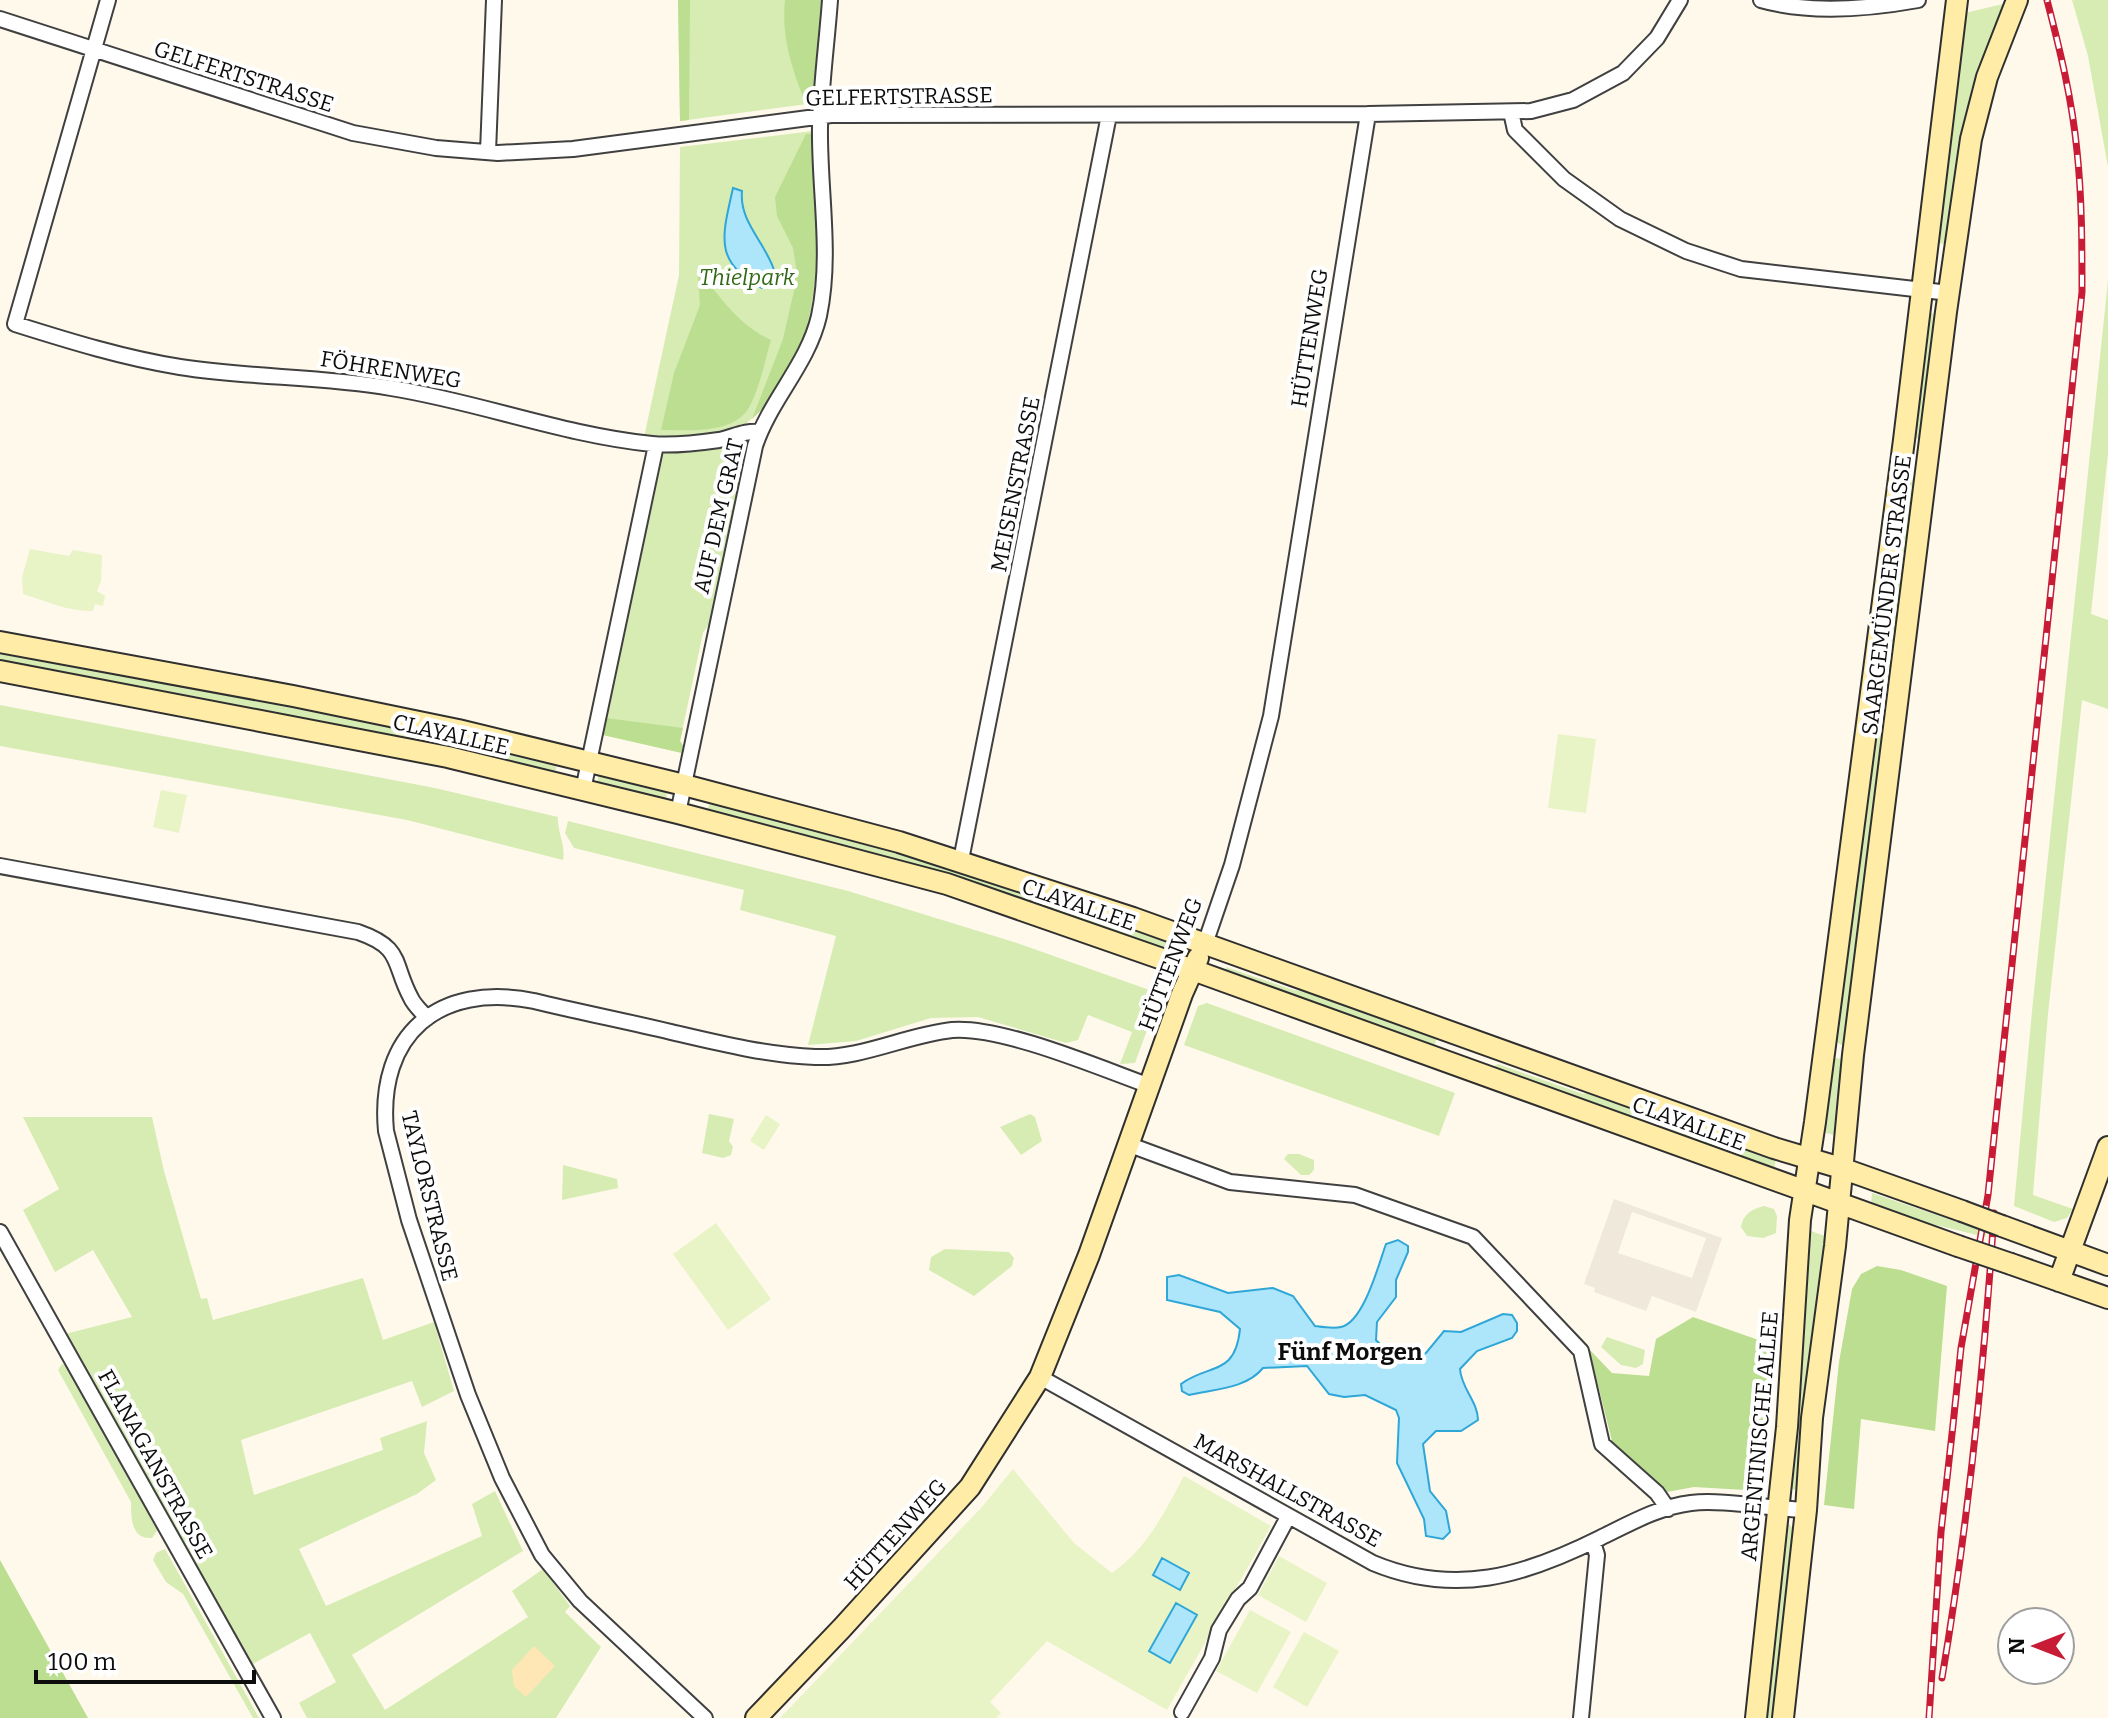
<svg xmlns="http://www.w3.org/2000/svg" width="2108" height="1718" font-family="Bitter,serif">
  <style>
    .green { fill: #d7ecb3 }
    .forest { fill: #bcde91 }
    .sand { fill: #ffe6b5 }
    .pitch { fill: #e8f3c6 }
    .plaza { fill: #efe8db; fill-rule: evenodd }
    .water { fill: #ade6fb; stroke: #2ea6d7; stroke-width: 2 }
    .lines { fill: none; stroke-linecap: round; stroke-linejoin: round }
    .street-casing { stroke: #404040; stroke-width: 18 }
    .secondary-casing { stroke: #2f2f2f; stroke-width: 24 }
    .street { stroke: #fff; stroke-width: 14 }
    .secondary { stroke: #ffeca7; stroke-width: 20 }
    .rail-casing { stroke: #c71b36; stroke-width: 7 }
    .rail { stroke: #fff; stroke-width: 4; stroke-dasharray: 12; stroke-linecap: butt }
    .secondary-bridge-casing { stroke: #2f2f2f; stroke-width: 24; stroke-linecap: butt }
    .secondary-bridge { stroke: #ffeca7; stroke-width: 20 }
    .labels { text-anchor: middle; stroke-width: 8; stroke-linejoin: round; paint-order: stroke }
    .street-label { font-size: 22px; fill: #0d0d0d; stroke: #fff }
    .park-label { font-size: 22px; font-style: italic; fill: #326918; stroke: #fff }
    .neighbourhood-label { font-size: 24px; font-weight: bold; fill: #0d0d0d; stroke: #fff }
  </style>
  <rect width="100%" height="100%" fill="#fff9ec"/>
  <path class="green" d="M678 0H822L815 103 680 121Z
    M2072 0H2108V167L2088 56Z
    M2007 3 1947 244 1936 243 1965 13Z
    M813 131 817 267 810 320 800 346 761 411 743 426 718 433 694 436 644 437 679 275 680 147Z
    M2108 280V454L2091 614 2108 620V709L2082 700 2048 1014 2033 1195 2073 1209 2067 1218 2054 1222 2014 1206 2032 1011Z
    M1927 313 1938 314 1923 439 1912 438Z
    M747 439 751 443 744 464 709 624 703 633 680 741 684 747 682 753 603 735 663 451 696 449Z
    M1913 477 1916 479 1887 707 1884 708 1878 704 1908 478Z
    M0 650 265 699 558 761 554 775 0 665Z
    M0 705 435 788 558 817C557 832 566 845 563 860L407 820 0 746Z
    M1879 733 1884 735 1845 1043 1841 1045 1835 1040 1875 734Z
    M599 774 668 791 665 800 600 787 597 783Z
    M710 799 827 828 1170 939 1165 953 707 813Z
    M568 821 848 891 1017 943 1155 992 1158 1000 1135 1063 1120 1064 1132 1032 1088 1015 1078 1040 1066 1043 978 1017 931 1018 856 1041 808 1045 836 936 740 910 744 890 574 848 565 833Z
    M1226 967 1293 990 1319 994 1437 1036 1434 1048 1225 973Z
    M1207 1003 1455 1093 1439 1136 1184 1045 1198 1006Z
    M1836 1058 1843 1059 1844 1064 1834 1135 1823 1132 1833 1062Z
    M1498 1064 1583 1094 1593 1092 1635 1106 1630 1118 1491 1068Z
    M709 1114 734 1119 729 1141 733 1147 731 1155 723 1158 702 1153Z
    M1030 1114 1035 1117 1042 1141 1021 1155 1000 1127Z
    M1661 1116 1776 1158 1774 1170 1657 1128Z
    M23 1117H152L164 1171 201 1299 207 1298 213 1320 363 1278 383 1340 434 1322 454 1391 422 1407 412 1381 241 1440 254 1495 383 1450 380 1438 427 1421 424 1453 436 1480 417 1494 299 1549 326 1606 482 1536 472 1504 495 1491 523 1551 352 1655 385 1710 528 1617 512 1591 543 1569 570 1606 565 1612 601 1647 556 1718H307L299 1703 336 1682 310 1633 251 1665 65 1334 132 1317 93 1250 55 1272 23 1210 59 1189Z
    M1288 1154H1299L1314 1160V1170L1309 1175H1301L1284 1159Z
    M563 1165 617 1179 618 1188 562 1200Z
    M1872 1193 1987 1232 1985 1237 1916 1220 1871 1205Z
    M1764 1206 1774 1209 1777 1216 1776 1233 1763 1238 1747 1236 1741 1227C1743 1214 1752 1209 1764 1206Z
    M1808 1230 1828 1237 1797 1489 1795 1490 1789 1487Z
    M945 1249 1009 1252 1014 1258 1012 1266 974 1296 929 1270 931 1257Z
    M1607 1337 1645 1350 1643 1364 1636 1368 1621 1365 1601 1347Z
    M62 1364 67 1366 159 1528 152 1538C131 1540 131 1517 131 1502L58 1370Z
    M1789 1524 1795 1531 1775 1718H1764L1786 1525Z
    M165 1549 259 1718H253L183 1594 166 1582 153 1560 156 1553Z"/>
  <path class="forest" d="M678 0H690L689 120 680 121Z
    M785 0H822L815 103 806 104C792 70 781 37 785 0Z
    M806 134H813C814 235 835 340 752 419L783 339 794 291 796 267 793 248 777 216 775 197Z
    M697 267C719 296 737 324 771 340 765 360 758 396 746 412 728 434 686 430 661 430L674 373 700 305Z
    M606 718 683 728 680 741 684 747 682 753 603 735Z
    M1877 1266 1901 1270 1947 1286 1935 1431 1861 1419 1854 1509 1824 1505 1839 1362 1852 1289 1861 1274Z
    M1693 1317 1770 1344 1757 1480 1745 1490 1694 1487 1667 1492 1613 1445 1589 1349 1612 1373 1649 1376 1656 1339Z
    M0 1560 88 1718H0Z"/>
  <path class="sand" d="M534 1646 555 1666 526 1697 514 1686 512 1670Z"/>
  <path class="pitch" d="M30 549 69 556 73 550 102 555 101 581 97 591 105 596 103 606 95 604 93 611C69 612 46 601 23 594L22 577Z
    M1558 734 1596 739 1586 813 1548 808Z
    M161 790 187 795 179 833 153 827Z
    M766 1115 780 1124 764 1150 750 1141Z
    M716 1223 771 1299 728 1330 673 1254Z
    M1013 1469 1074 1543 1112 1573C1148 1547 1163 1515 1184 1476L1271 1526 1167 1710 1047 1641 990 1702 1001 1713 996 1718H780L981 1508Z
    M1279 1556 1327 1583 1306 1622 1258 1595Z
    M1250 1610 1291 1632 1257 1693 1216 1671Z
    M1304 1632 1339 1651 1307 1707 1273 1687Z"/>
  <path class="plaza" d="M1614 1199 1722 1238 1696 1312 1652 1296 1646 1311 1594 1292 1595 1288 1584 1284ZM1632 1212 1706 1238 1692 1278 1618 1253Z"/>
  <path class="water" d="M733 188 742 191C739 222 765 242 774 270L767 286 762 288C712 262 723 234 733 188Z
    M1398 1240 1408 1246V1252L1396 1280V1297L1377 1322 1376 1340 1384 1348 1418 1357 1426 1353 1444 1331 1461 1332 1503 1314 1512 1315 1517 1323V1331L1512 1338 1477 1351 1460 1369C1461 1388 1478 1402 1478 1420L1461 1431H1436L1423 1444 1430 1491 1446 1511 1450 1532 1443 1539 1426 1536 1424 1519 1397 1463 1399 1418 1396 1410 1365 1395 1344 1397 1329 1394 1307 1366 1263 1368C1246 1389 1214 1389 1189 1395L1182 1391 1181 1384C1209 1363 1235 1377 1240 1329L1220 1312 1167 1300V1277L1179 1275 1228 1293 1273 1288 1293 1296 1315 1326C1322 1327 1333 1329 1341 1327 1364 1322 1379 1263 1386 1244Z
    M1162 1558 1189 1573 1180 1590 1153 1575Z
    M1176 1603 1197 1615 1170 1663 1149 1651Z"/>
  <g class="lines">
    <defs>
      <path id="street" d="M108 0 15 324C69 341 124 358 180 367 250 378 321 376 391 388 479 402 563 435 652 444 673 446 698 443 719 440 733 437 746 430 760 432
        M1761 0C1810 14 1868 9 1918 0
        M0 19 353 133 436 148 498 153 573 149 831 115 1368 114 1531 111 1573 100 1623 73 1657 38 1680 0
        M1511 112 1515 130 1564 179 1620 219 1686 251 1741 269 1949 293
        M488 152 494 0
        M583 790 656 445
        M678 813 755 446C770 400 808 364 819 316 832 254 819 190 820 127 821 85 827 42 830 0
        M961 860 1109 115
        M0 866 358 932C404 948 392 963 411 998 414 1005 422 1012 427 1018
        M1205 944 1232 865 1271 716 1368 114
        M1130 1145 1230 1182 1355 1195 1473 1237 1581 1351 1602 1444 1657 1493 1668 1509
        M0 1232 273 1718
        M1040 1377 1373 1563C1455 1597 1524 1576 1600 1538 1629 1524 1658 1507 1691 1503 1722 1499 1772 1509 1806 1510
        M1182 1712 1212 1658 1219 1630 1238 1599 1250 1588 1288 1517
        M705 1718 580 1601 542 1555 502 1478 468 1395 409 1220 386 1131C377 1034 439 982 534 1001 579 1012 625 1021 671 1032 718 1043 766 1055 815 1057 861 1059 906 1035 952 1030 1002 1026 1100 1068 1150 1086
        M1581 1718 1597 1555 1593 1542"/>
      <path id="secondary" d="M0 642 293 696 458 730 684 785 899 842 1133 918 1774 1148 1841 1168 1962 1211
        M0 671 448 757 678 813 947 884 1168 961 1958 1246
        M2002 1226 2108 1265
        M2011 1264 2108 1298
        M2059 1281 2108 1147
        M756 1718 842 1628 970 1487 1040 1377 1089 1255 1182 994 1198 958
        M1756 1718 1787 1427 1800 1220 1815 1122 1904 440 1957 0
        M1783 1718 1806 1510 1812 1418 1835 1246 1853 1055 1946 312 1971 139 1987 77 2017 0"/>
    </defs>
    <use href="#street" class="street-casing"/>
    <use href="#secondary" class="secondary-casing"/>
    <use href="#street" class="street"/>
    <use href="#secondary" class="secondary"/>
    <defs>
      <path id="rail" d="M1942 1678C1968 1524 1984 1370 1994 1213
        M1929 1718 1941 1532 1953 1425 1961 1348 1988 1195 2082 292C2082 245 2082 198 2077 151 2072 99 2060 50 2047 0"/>
    </defs>
    <use href="#rail" class="rail-casing"/>
    <use href="#rail" class="rail"/>
    <defs>
      <path id="secondary-bridge" d="M1962 1211 2002 1226
        M1958 1246 2011 1264"/>
    </defs>
    <use href="#secondary-bridge" class="secondary-bridge-casing"/>
    <use href="#secondary-bridge" class="secondary-bridge"/>
  </g>
  <g class="labels">
    <g class="street-label">
      <text transform="translate(244 76) rotate(18)" y="8">GELFERTSTRASSE</text>
      <text transform="translate(899 96) rotate(-1)" y="8">GELFERTSTRASSE</text>
      <text transform="translate(1309 338) rotate(-81)" y="8">HÜTTENWEG</text>
      <text transform="translate(391 369) rotate(9)" y="8">FÖHRENWEG</text>
      <text transform="translate(1015 484) rotate(-79)" y="8">MEISENSTRASSE</text>
      <text transform="translate(718 516) rotate(-77)" y="8">AUF DEM GRAT</text>
      <text transform="translate(1886 595) rotate(-83)" y="8">SAARGEMÜNDER STRASSE</text>
      <text transform="translate(451 734) rotate(13)" y="8">CLAYALLEE</text>
      <text transform="translate(1079 904) rotate(19)" y="8">CLAYALLEE</text>
      <text transform="translate(1170 964) rotate(-69)" y="8">HÜTTENWEG</text>
      <text transform="translate(1689 1123) rotate(20)" y="8">CLAYALLEE</text>
      <text transform="translate(430 1196) rotate(76)" y="8">TAYLORSTRASSE</text>
      <text transform="translate(1759 1436) rotate(-85)" y="8">ARGENTINISCHE ALLEE</text>
      <text transform="translate(156 1464) rotate(61)" y="8">FLANAGANSTRASSE</text>
      <text transform="translate(1288 1490) rotate(29)" y="8">MARSHALLSTRASSE</text>
      <text transform="translate(895 1534) rotate(-48)" y="8">HÜTTENWEG</text>
    </g>
    <g class="park-label">
      <text x="747" y="285">Thielpark</text>
    </g>
    <g class="neighbourhood-label">
      <text x="1350" y="1360">Fünf Morgen</text>
    </g>
  </g>
  <g transform="translate(2036 1646) rotate(270)"><circle r="38" fill="#ffffff" stroke="#9e9e9e" stroke-width="2"/>
  <path d="M0-6L14 30L0 20L-14 30Z" fill="#c71b36"/>
  <text y="-12" font-size="22" font-weight="bold" text-anchor="middle" fill="#0d0d0d">N</text>
  </g>
  <path d="M36 1670v12h218v-12" fill="none" stroke="#0d0d0d" stroke-width="4"/>
  <text x="48" y="1670" font-size="24" fill="#0d0d0d" stroke="#ffffff" stroke-width="6" paint-order="stroke">100 m</text>
</svg>
